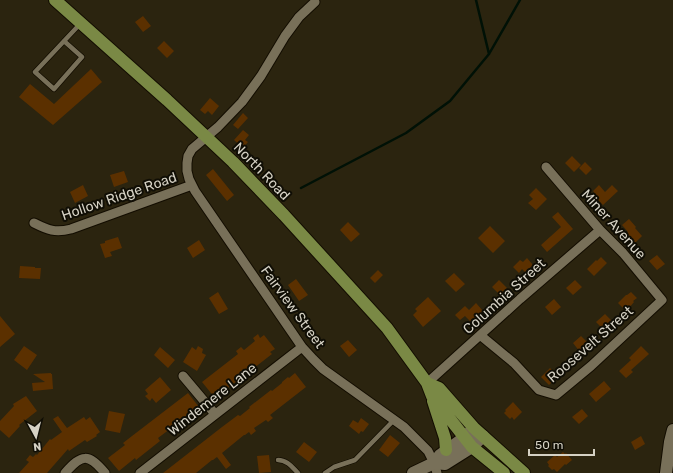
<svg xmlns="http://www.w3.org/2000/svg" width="673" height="473" font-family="Rubik,sans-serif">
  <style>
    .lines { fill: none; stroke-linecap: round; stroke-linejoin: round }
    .stream { stroke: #001106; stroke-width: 2.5 }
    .building { fill: #5b3000 }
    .lane-casing { stroke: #130d00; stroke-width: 6 }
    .street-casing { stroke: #130d00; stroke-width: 11 }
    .secondary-casing { stroke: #130d00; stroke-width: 14 }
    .primary-casing { stroke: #130d00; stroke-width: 14 }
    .lane { stroke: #787059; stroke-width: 4.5 }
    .street { stroke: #787059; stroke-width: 9 }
    .secondary { stroke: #787059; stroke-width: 12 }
    .primary { stroke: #7a8945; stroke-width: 12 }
    .labels { text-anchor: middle; stroke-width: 4; stroke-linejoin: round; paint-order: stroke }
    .street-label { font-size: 14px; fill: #d5d1c4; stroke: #100e05 }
  </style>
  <rect width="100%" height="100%" fill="#2b240f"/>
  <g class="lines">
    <path class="stream" d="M476 0 489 54
      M301 188 406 133 450 101 489 54 520 0"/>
  </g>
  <path class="building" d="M143 16 151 26 143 32 135 22Z
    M164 41 174 51 167 58 157 48Z
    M91 69 102 82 53 125 19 97 30 84 54 104Z
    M210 98 219 106 212 115 208 111 205 114 200 110Z
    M243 113 248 118 238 129 233 125Z
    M243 130 249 135 245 140 248 142 243 148 234 140Z
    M572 156 581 165 574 172 565 163Z
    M585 162 592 169 586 175 579 168Z
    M213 169 234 195 227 201 206 175Z
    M124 171 128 182 114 187 110 175Z
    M83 185 88 196 75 203 70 192Z
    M599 185 605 192 612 185 618 191 603 205 597 199 598 197 593 191Z
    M536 188 547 199 536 210 528 203 533 199 529 195Z
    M558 212 573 229 547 252 541 245 561 227 552 217Z
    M629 219 636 227 635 228 642 236 634 244 626 234 628 232 622 225Z
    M348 222 360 234 351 242 340 230Z
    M490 226 505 241 493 253 478 238Z
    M118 237 122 248 110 252 112 256 105 258 100 244 105 243V241Z
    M199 240 205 250 193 258 187 248Z
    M657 255 665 264 657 270 649 261Z
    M601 257 607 263 594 276 587 269 596 260 597 261Z
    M527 258 533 265 525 272 522 269 519 273 513 267 520 260 523 262Z
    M20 266 35 267V268H41L40 279 19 278Z
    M378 270 383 275 375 283 370 278Z
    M454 273 465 284 456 292 445 281Z
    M296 279 308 295 299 301 288 285Z
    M499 280 507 288 500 295 492 287Z
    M575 280 582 287 573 295 566 288Z
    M218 292 228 309 219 314 209 298Z
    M631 292 637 298 633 301 634 302 629 308 627 306 624 309 618 303 626 295H627Z
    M428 297 441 311 423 327 413 315 417 311 415 309Z
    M554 299 561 307 552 315 545 307Z
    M476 303 483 311 471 322 465 316 460 320 455 315 465 306 469 310Z
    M605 314 612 321 608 326 606 325 602 328 596 322Z
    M0 316 15 334 0 347Z
    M258 334 260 338 264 335 275 349 270 352 272 354 215 398 202 382 238 354 236 351 241 347 244 350 255 341 253 338Z
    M581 336 589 344 580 352 573 343Z
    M348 340 357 350 349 357 340 346Z
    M24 346 37 355 27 370 14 360Z
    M198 346 203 349 202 353 206 355 197 371 183 362 192 347 196 350Z
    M641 346 649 354 631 370 633 372 626 378 619 371 631 360 629 358Z
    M160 347 175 360 168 368 154 355Z
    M550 368 558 376 549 385 541 377Z
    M51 373V374H52L53 389 33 391 32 383 45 382 33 374Z
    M295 373 306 387 270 415 273 418 268 422 266 420 254 428 256 431 251 435 249 432 245 435H244L222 453 231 465 226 469 217 457 213 460H212L196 473H163L222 427 238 415 240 416 250 408 249 407 271 390 272 391 282 383V382L288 377 289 378Z
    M160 377 171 390 156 403 152 398 150 401 145 396 148 394 145 390Z
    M604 381 611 389 596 402 589 394Z
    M188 393 199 407 195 410 196 412 172 432 170 429 158 438 160 441 136 460 135 458 119 471 108 458 125 445 123 443 132 436Z
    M26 396 37 411 19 425 20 426 9 438 0 430V421L14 406 13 404Z
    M513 402 522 412 514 420 512 417 510 419 504 413 506 411 505 410Z
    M582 409 588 416 579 424 572 417Z
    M109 411 125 414 120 433 105 430Z
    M58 416 67 428 84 417 86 420 90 417 100 432 96 435 97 436 87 442 85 440 69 451 68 449 47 473H19L29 462 26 460 30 455 33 457 36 454 37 455 50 439 51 440 62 432 53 419Z
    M361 418 369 424 363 432 361 431 359 434 349 426 353 420 358 423Z
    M390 435 400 443 388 457 379 450Z
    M641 436 645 444 635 450 631 442Z
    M304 442 317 452 309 462 296 452Z
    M563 452 565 454 566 453 572 460 566 465 565 464 557 472 554 469 552 470 548 466 549 465 547 462 555 455 557 457Z
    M269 455 271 472 259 473 257 456Z"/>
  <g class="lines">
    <defs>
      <path id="lane" d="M64 41 82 57 54 89 35 72 80 24
        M278 460C287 460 292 467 298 473
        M325 473 334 467 355 460 394 420"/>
      <path id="street" d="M315 2 299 17 285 36 261 76 242 102 218 127 192 149 188 156 187 163V171L189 179 195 191 302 347 313 359 323 369 404 427 428 451 434 463 437 473
        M34 223C48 230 55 233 71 229L192 185
        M480 335 514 363 539 390 556 395 591 366 662 300 623 253 600 230 546 167
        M183 376 215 414
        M427 383 520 299 600 230
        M65 473C82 454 88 453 105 473
        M140 473 302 347"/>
      <path id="secondary" d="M434 463 440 455 465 437 472 430
        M413 473 434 463 445 464 472 447 483 436
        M666 473 670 442 673 430"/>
      <path id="primary" d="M55 0 167 100 233 162 284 215 387 328 427 383 432 396 472 447 504 473
        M427 383 439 388 474 428 524 473
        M433 401 445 438 446 450"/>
    </defs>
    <use href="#lane" class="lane-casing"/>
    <use href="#street" class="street-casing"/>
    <use href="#secondary" class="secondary-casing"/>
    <use href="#primary" class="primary-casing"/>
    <use href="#lane" class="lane"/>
    <use href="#street" class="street"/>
    <use href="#secondary" class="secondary"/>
    <use href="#primary" class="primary"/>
  </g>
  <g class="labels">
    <g class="street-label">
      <text transform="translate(262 171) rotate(46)" y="5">North Road</text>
      <text transform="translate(119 196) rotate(-19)" y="5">Hollow Ridge Road</text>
      <text transform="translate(614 224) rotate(48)" y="5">Miner Avenue</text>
      <text transform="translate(504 296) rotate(-42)" y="5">Columbia Street</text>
      <text transform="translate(293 307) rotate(54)" y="5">Fairview Street</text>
      <text transform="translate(590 344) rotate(-41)" y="5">Roosevelt Street</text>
      <text transform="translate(212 399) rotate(-38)" y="5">Windemere Lane</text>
    </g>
  </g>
  <g transform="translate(36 437) rotate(173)" stroke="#100e05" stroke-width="3" paint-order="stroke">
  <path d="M0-3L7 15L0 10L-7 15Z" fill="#d5d1c4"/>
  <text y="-6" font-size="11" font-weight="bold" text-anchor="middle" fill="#d5d1c4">N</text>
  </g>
  <path d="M529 449v6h65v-6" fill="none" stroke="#d5d1c4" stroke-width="2"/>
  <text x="535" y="449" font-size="12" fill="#d5d1c4" stroke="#100e05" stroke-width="3" paint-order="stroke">50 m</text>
</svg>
